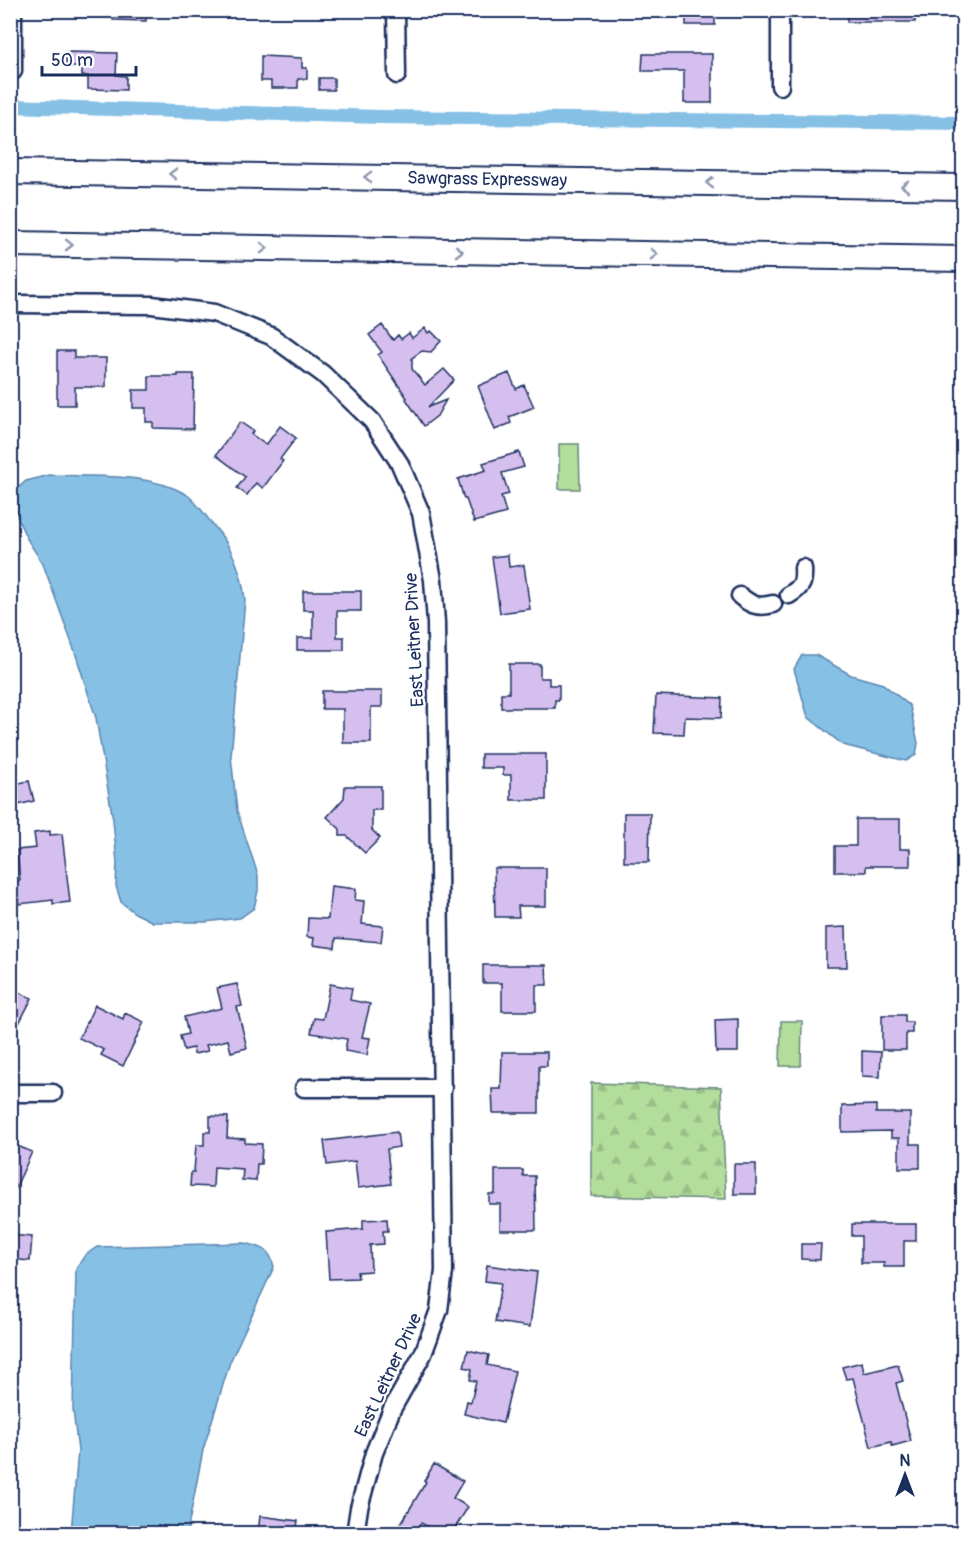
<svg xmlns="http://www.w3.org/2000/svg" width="974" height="1544" font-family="Pangolin,sans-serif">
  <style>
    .forest { fill: url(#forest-firs); stroke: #67867c; stroke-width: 1.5 }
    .pitch { fill: #b3dd9b; stroke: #67867c; stroke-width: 1.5 }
    .water { fill: #86c0e5; stroke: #5b86af; stroke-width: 1.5 }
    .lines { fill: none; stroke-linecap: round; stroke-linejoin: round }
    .canal { stroke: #86c0e5; stroke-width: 14 }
    .building { fill: #d5bfee; stroke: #1b2f5e; stroke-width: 1.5 }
    .minor-casing { stroke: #1b2f5e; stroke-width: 21 }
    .highway-casing { stroke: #1b2f5e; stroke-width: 28 }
    .minor { stroke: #fff; stroke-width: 16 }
    .highway { stroke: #fff; stroke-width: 24 }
    .oneway { stroke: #8d97ae }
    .labels { text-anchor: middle; stroke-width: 4.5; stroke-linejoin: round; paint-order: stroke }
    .street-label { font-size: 18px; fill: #1b2f5e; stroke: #fff }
  </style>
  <defs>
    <pattern id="forest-firs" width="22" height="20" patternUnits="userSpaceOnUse" patternTransform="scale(1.5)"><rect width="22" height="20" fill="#b3dd9b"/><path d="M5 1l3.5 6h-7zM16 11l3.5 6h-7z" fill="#99be88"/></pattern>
  </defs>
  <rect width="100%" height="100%" fill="#fff"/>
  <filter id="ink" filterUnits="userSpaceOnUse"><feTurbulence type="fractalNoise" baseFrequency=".0167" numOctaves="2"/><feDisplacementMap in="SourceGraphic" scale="12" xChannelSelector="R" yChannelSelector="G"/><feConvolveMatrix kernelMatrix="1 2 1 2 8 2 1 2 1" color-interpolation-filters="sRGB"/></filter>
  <g filter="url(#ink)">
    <path class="forest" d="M591 1083 721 1087 726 1199 591 1196Z"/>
    <path class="pitch" d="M559 444H579L580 489H559Z
      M781 1021H802L801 1066H780Z"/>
    <path class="water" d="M50 475C93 477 147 472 186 494 195 500 206 516 213 525 232 546 242 572 245 600L231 756 237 811 258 875V891L254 908 240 918 205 922H153L135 913 121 902 116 886 117 863 113 820 96 718 75 652 43 564 27 539 20 524 13 502 17 489 26 481Z
      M802 655H816L851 675 883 684 910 706 918 743 916 755 906 761 843 745 808 717 794 669Z
      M244 1243C262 1247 270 1248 274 1267L230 1362 203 1450 187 1533H71L78 1451 73 1410 76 1269 85 1255 97 1247Z"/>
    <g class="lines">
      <path class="canal" d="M10 106 381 117 964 123"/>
    </g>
    <path class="building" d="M113 10H146V21L113 20Z
      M686 10H715V25H686Z
      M847 10H915V22H847Z
      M66 52 117 53 116 75 126 76V90L88 89V76H82V67H66Z
      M643 54H712V103H684V71H642Z
      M261 56 302 58V68H307V79H298V88H271V81H261Z
      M319 78H334V90H319Z
      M382 325 393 340 398 335 401 339 409 333 412 338 425 328 428 333 431 331 441 341 431 352 422 351 412 358V369L425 385 444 369 454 380 428 407 446 400 437 416 424 426 406 399 407 398 378 355 382 352 369 335Z
      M57 351H74V358H106V387H75V405H57Z
      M509 373 516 389 524 385 534 407 509 417 511 423 495 430 478 386Z
      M178 374H194L193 429 153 428V422H146V408H133V390H149V376H178Z
      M240 422 253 431 251 434 266 445 280 426 296 438 280 459 283 461 263 488 256 483 247 495 237 488 245 477 216 455Z
      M519 452 524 467 502 473 509 494 501 496 506 513 474 522 466 499H464L458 479 486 470 483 463Z
      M508 555 509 567 524 565 530 609 500 613 492 557Z
      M303 591H361V611H337V637H344V650H297V638H313V610H303Z
      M509 664H540V678H549V685H559V700H555V708H501V693H509Z
      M322 691H382V707H371V743H343V709H322Z
      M656 695 722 698 721 718 685 717 684 734 654 733Z
      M481 754H546V800H511V775H503V768H481Z
      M29 781 34 801 14 806 13 801H10V785Z
      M345 786H381V810H372V830L380 838 365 853 347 836H340V829L327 817 344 798Z
      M624 813H650L649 862H624Z
      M856 819H900V849H910V866H866V872H835V846H856Z
      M50 831V835L62 834 70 902 53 904V900L19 904 16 882 20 881 17 850 36 848 34 833Z
      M494 868H546V906H518L519 917H495Z
      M331 886 356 889 355 900 364 901 362 924 383 926 381 942 336 938 335 948 313 945 314 938 307 937 308 918 328 919Z
      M846 927 847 967H826V928Z
      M483 965H546L547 985H536V1011H502V983H483Z
      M237 984 242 1006 237 1007 247 1048 231 1052 228 1040 206 1045 208 1051 194 1054 193 1048 184 1050 180 1036 188 1034 184 1017 222 1008 217 988Z
      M330 984 352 988 350 1000 370 1004 362 1037 370 1038 367 1055 345 1051 347 1039 311 1033 314 1018 323 1019Z
      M18 992 32 998 10 1041V998L14 1000Z
      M95 1005 123 1019 125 1013 144 1022 123 1066 101 1055 104 1050 79 1038Z
      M882 1015H905V1022H912V1033H906V1050H882Z
      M738 1019V1052H716L715 1020Z
      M862 1051 881 1052 880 1077 862 1076Z
      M502 1052H547V1066H539V1113H493L492 1089H501Z
      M876 1105V1113H910V1144H920V1168H899V1138H891V1131L842 1132V1106Z
      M210 1116 228 1117 227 1138 245 1139V1143L262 1144 261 1164H257L256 1181 242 1180 243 1169 214 1167 213 1187 190 1186 191 1172H194L196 1145H204V1132H210Z
      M397 1132 399 1147 387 1149 391 1184 358 1188 355 1161 327 1165 324 1141Z
      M10 1143 32 1152 10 1200Z
      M734 1164H756V1194H734Z
      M495 1170H523V1176H535L536 1230H500V1204H489V1194H495Z
      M387 1219 388 1231H383L384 1244 370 1245 371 1271 357 1272 358 1278 329 1279 326 1232 363 1229V1220Z
      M852 1224H916V1241H904V1267H884V1263H861V1236H852Z
      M10 1235 32 1237 30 1261 10 1259Z
      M801 1244H821L820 1260 801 1259Z
      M487 1265 537 1272 530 1327 495 1322 501 1283 485 1281Z
      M468 1350 489 1355 487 1365 515 1371 503 1423 464 1414 467 1401 471 1402 476 1381 470 1380 472 1369 464 1367Z
      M862 1362 864 1373 898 1365 903 1381 896 1383 911 1441 892 1446 891 1442 871 1447 853 1378 846 1379 842 1367Z
      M434 1464 463 1481 453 1498 468 1507 452 1533H440L421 1523 415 1533 400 1525 426 1482 424 1481Z
      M260 1516 298 1521 296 1533H258Z"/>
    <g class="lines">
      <defs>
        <path id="minor" d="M13 10V71
          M396 10 397 75
          M780 10V86
          M10 304 152 305 214 313 271 336 323 374 372 421 400 464 421 513 433 580 436 623 444 1271 439 1310 423 1354 392 1409 374 1453 359 1508 355 1534
          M789 595C802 587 804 583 803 568
          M740 596C751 605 758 608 773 604
          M304 1088H443
          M10 1093H53"/>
        <path id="highway" d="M10 172 964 187
          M10 244 964 259"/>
      </defs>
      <use href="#minor" class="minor-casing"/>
      <use href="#highway" class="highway-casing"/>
      <use href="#minor" class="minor"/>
      <use href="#highway" class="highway"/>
    </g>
    <defs><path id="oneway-chevron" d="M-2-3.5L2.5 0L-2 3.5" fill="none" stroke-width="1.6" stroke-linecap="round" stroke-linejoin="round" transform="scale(1.5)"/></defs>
    <g class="oneway">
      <use href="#oneway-chevron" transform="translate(173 174) rotate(-179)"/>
      <use href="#oneway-chevron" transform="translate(368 177) rotate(-179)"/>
      <use href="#oneway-chevron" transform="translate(710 183) rotate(-179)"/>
      <use href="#oneway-chevron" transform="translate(905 186) rotate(-179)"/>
      <use href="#oneway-chevron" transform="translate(69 245) rotate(1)"/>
      <use href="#oneway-chevron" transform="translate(264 248) rotate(1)"/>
      <use href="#oneway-chevron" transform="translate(459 251) rotate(1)"/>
      <use href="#oneway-chevron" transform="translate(654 254) rotate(1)"/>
    </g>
  </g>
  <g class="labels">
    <g class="street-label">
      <text transform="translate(487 179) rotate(1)" y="6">Sawgrass Expressway</text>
      <text transform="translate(414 640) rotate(-93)" y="6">East Leitner Drive</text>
      <text transform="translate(388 1375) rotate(-65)" y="6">East Leitner Drive</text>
    </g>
  </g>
  <rect width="974" height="1544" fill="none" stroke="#fff" stroke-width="36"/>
  <rect x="18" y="18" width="938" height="1508" fill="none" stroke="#1b2f5e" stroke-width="2" filter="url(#ink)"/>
  <g transform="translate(905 1475)" stroke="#ffffff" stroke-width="4.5" paint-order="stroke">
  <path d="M0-4.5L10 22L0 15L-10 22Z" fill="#1b2f5e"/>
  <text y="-9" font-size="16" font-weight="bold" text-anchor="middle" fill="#1b2f5e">N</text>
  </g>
  <path d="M42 66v9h94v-9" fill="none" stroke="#1b2f5e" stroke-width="3"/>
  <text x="51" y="66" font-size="18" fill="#1b2f5e" stroke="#ffffff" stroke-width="4.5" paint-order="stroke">50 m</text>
</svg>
